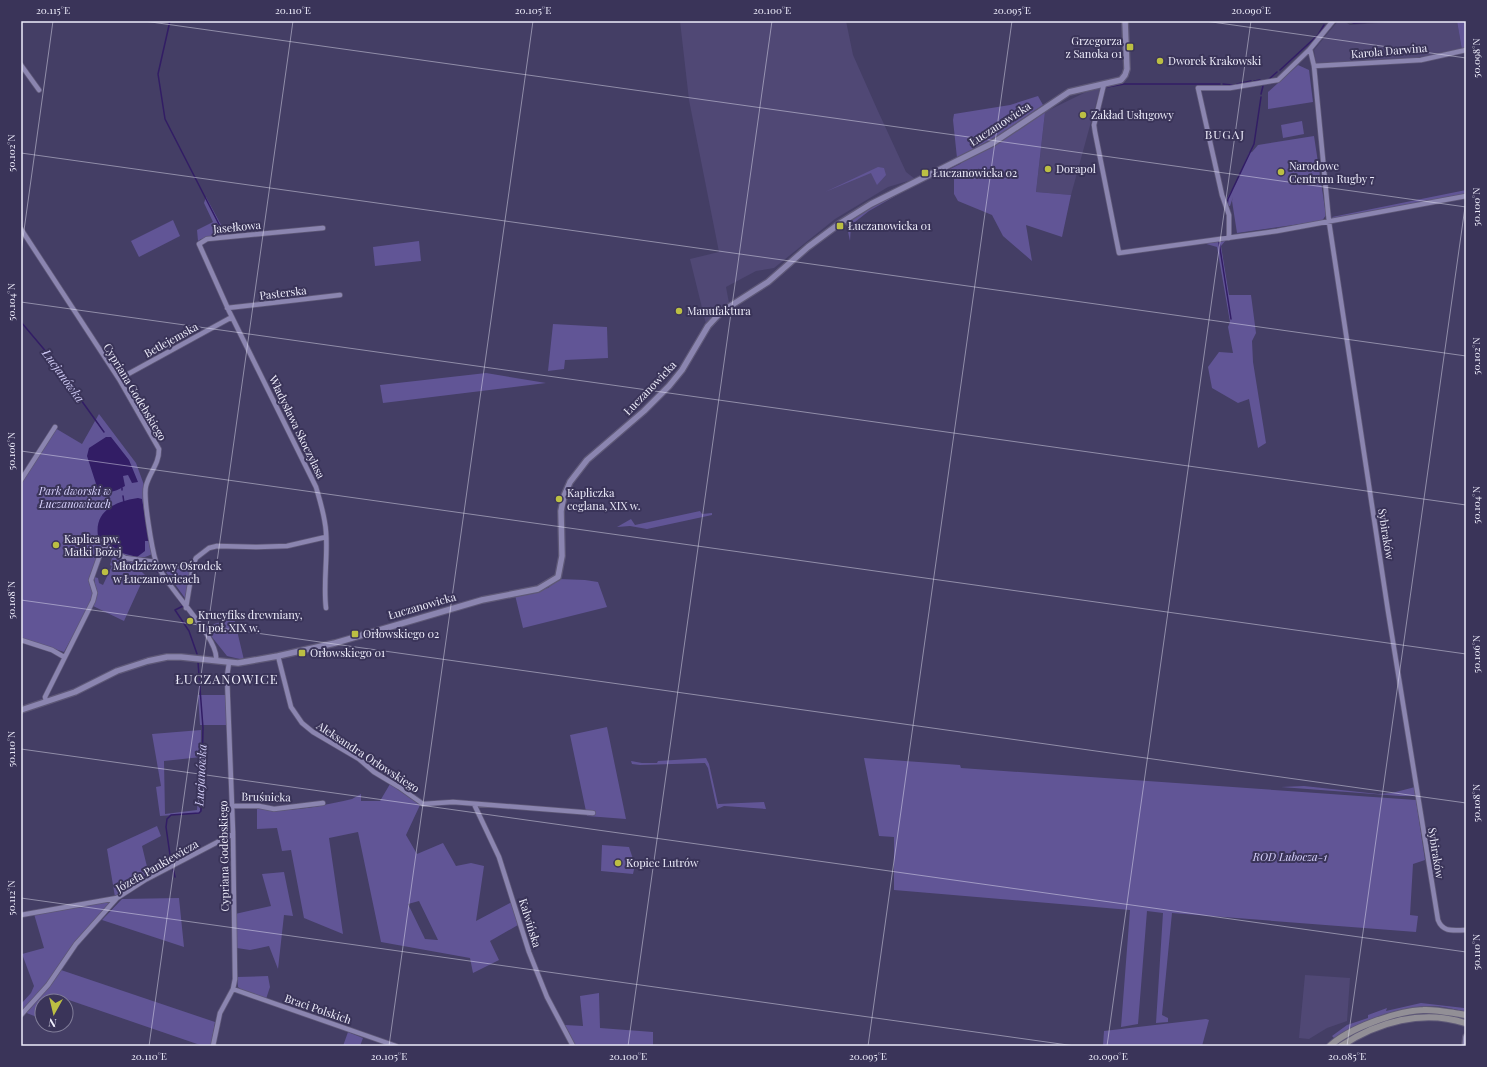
<svg xmlns="http://www.w3.org/2000/svg" width="1487" height="1067" font-family="'Playfair Display',serif">
  <style>
    .built { fill: #504875 }
    .green { fill: #615596; fill-rule: evenodd }
    .water { fill: #321d65 }
    .lines { fill: none; stroke-linecap: round; stroke-linejoin: round }
    .stream { stroke: #321d65; stroke-width: 1.5 }
    .minor-casing { stroke: #5e5877; stroke-width: 6 }
    .tertiary-casing { stroke: #5e5877; stroke-width: 8 }
    .secondary-casing { stroke: #5e5877; stroke-width: 8 }
    .minor { stroke: #8b85b0; stroke-width: 4.5 }
    .tertiary { stroke: #8b85b0; stroke-width: 5.5 }
    .secondary { stroke: #928f96; stroke-width: 6 }
    .ticks { fill: none; stroke: #eeedfb; stroke-width: 1; stroke-opacity: 0.45 }
    .poi-dot { fill: #bcbf43; stroke: #3a3459; stroke-width: 1.5 }
    .labels { text-anchor: middle; stroke-width: 4; stroke-linejoin: round; paint-order: stroke }
    .poi-label { font-size: 11px; fill: #eeedfb; stroke: #3a3459; text-anchor: start }
    .street-label { font-size: 11px; fill: #eeedfb; stroke: #3a3459 }
    .park-label { font-size: 11px; font-style: italic; fill: #d9d3ff; stroke: #3a3459 }
    .neighbourhood-label { font-size: 12px; letter-spacing: 1px; fill: #eeedfb; stroke: #3a3459 }
    .water-label { font-size: 12px; font-style: italic; fill: #d2cdf8; stroke: #3a3459 }
    .quarter-label { font-size: 13px; letter-spacing: 1px; fill: #eeedfb; stroke: #3a3459 }
    .neatline { fill: none; stroke: #eeedfb; stroke-width: 1.5 }
    .ticks-label { font-size: 10px; text-anchor: middle; fill: #eeedfb }
  </style>
  <rect width="100%" height="100%" fill="#443e65"/>
  <path class="built" d="M680 21H846L853 55 877 109 906 172 915 179 888 187 835 219 774 268 756 271 726 287 729 303 706 324 690 259 719 252 689 100Z
    M1338 21H1344L1350 25 1406 21H1457L1462 50 1408 59 1316 63 1314 50Z
    M1100 89 1071 195 1036 192 1045 112 1086 92Z
    M1305 975 1350 978 1347 1021 1327 1028 1309 1039 1299 1038Z"/>
  <path class="green" d="M1457 21H1466V49L1462 50Z
    M1298 65 1309 70 1313 102 1268 109V92Z
    M1038 96 1043 105 999 135 957 158 953 120 954 114 1010 105Z
    M1045 112 1036 192 1071 195 1062 237 1026 225 1032 261 1003 236 992 215 958 201 954 194V172L949 169 995 145Z
    M1302 121 1304 134 1283 138 1281 125Z
    M1314 136 1326 215 1322 221 1237 233 1232 201 1233 197 1230 206H1228L1225 202 1236 183 1249 153 1252 152 1258 145Z
    M878 167 884 168 886 175 877 185 871 173 825 192Z
    M1466 190V195L1334 219 1332 217Z
    M895 193 897 195 869 211 851 225 850 241 846 222Z
    M206 197 226 234 231 235 201 239 198 241 197 230 213 222 204 203Z
    M173 220 180 236 139 257 131 241Z
    M1226 240 1221 246 1229 295H1251L1256 333 1252 341 1253 362 1266 443 1258 448 1249 399 1238 403 1212 388 1208 367 1219 352 1233 353 1228 327 1230 322 1217 247 1203 243Z
    M419 241 421 261 375 266 373 247Z
    M553 324 607 327 608 358 565 360 564 369 548 371Z
    M486 373 546 383 383 403 380 385Z
    M99 414 136 463 144 485 152 554C134 564 119 552 102 544L91 575 93 595 91 603 64 652 21 638V482L55 428 82 444Z
    M700 511 702 514 712 513V515L647 529 630 526 617 527 631 519 635 525Z
    M106 550 139 561 136 566 145 575 124 621 93 606 96 590 94 577 98 578 99 583 103 585 112 566 110 565 113 554 109 552 106 555Z
    M170 568 188 570 190 574 185 598 166 572Z
    M559 579 585 580 598 582 607 607 523 628 515 595 548 588Z
    M234 618 244 660 227 656 204 627Z
    M198 695H227L229 725H200Z
    M607 727 626 819 587 816 570 735Z
    M201 730 200 813 160 816 156 787 161 786 152 734ZM201 757 197 810 165 814 164 761Z
    M706 758 709 764 718 804 764 802 766 809 724 806 717 809 708 768 705 763 640 765 632 764 631 761 642 763H657L658 761Z
    M864 758 960 765 961 768 1416 800 1425 860 1413 864 1410 915 1418 916 1416 932 1172 913 1162 1015 1168 1018V1022L1156 1023 1163 913 1147 911 1138 1024 1121 1027 1130 910 894 890V837L879 836Z
    M390 784 420 805 406 835 417 854 443 843 456 866 471 863 484 866 476 921 512 902 518 925 490 941 499 960 473 973 470 958 381 942 358 832 329 838 343 934 304 918 291 850 282 851 277 828 257 829V807C288 814 321 806 352 799L361 794V801H380ZM419 901 438 940H437L425 939 408 904Z
    M1304 786 1378 794 1392 793 1415 787 1417 796H1400L1281 787Z
    M157 826 161 836 142 846 149 875 115 897 107 849Z
    M602 845 629 847 635 865 633 874 601 871Z
    M284 872 293 916 284 915 278 969 269 946 250 950 237 948 235 914 271 906 262 874Z
    M179 898 184 947 102 920 122 899Z
    M113 900 46 985 21 1012V1004L31 993 34 986 22 954 44 948 34 914Z
    M61 970 215 1022 211 1046H203L66 999 65 1001H42V1019L24 1012Z
    M268 976 270 987 266 999 243 991 238 987 237 977Z
    M599 993 600 1028 653 1032V1046H576L565 1025 583 1026 580 996Z
    M1421 1003 1464 1008V1011C1453 1009 1442 1006 1431 1006 1396 1006 1365 1023 1335 1039L1332 1036 1347 1025 1368 1018V1015L1387 1008 1386 1011Z
    M1206 1019 1209 1020 1202 1046H1103L1104 1031Z
    M348 1032 363 1038 360 1046H343Z"/>
  <path class="water" d="M106 437H111L129 460 138 482 132 483 128 475 123 476 125 486C117 491 109 494 98 490L87 456 89 448Z
    M138 498 142 499 149 541H145V551L137 557 122 553 98 536C94 510 117 501 138 498Z"/>
  <g class="lines">
    <path class="stream" d="M170 21 158 74 165 119 224 234
      M1348 21 1354 23 1389 21
      M1280 70 1318 35 1324 25
      M1268 80 1277 72
      M1254 81 1260 80
      M1223 84 1233 85
      M1237 84 1251 81
      M1107 87 1124 84H1220
      M1261 94 1263 86
      M934 176 960 163
      M1227 205 1228 199 1254 144 1261 97
      M848 222 861 213
      M1219 242 1231 319
      M21 322 48 354 104 432
      M122 488V490
      M123 496 124 503
      M147 569 155 570 159 573
      M178 599 183 606 175 610 189 631 197 654
      M171 862 166 827 167 819 171 815 199 813 201 811 203 728 198 662
      M173 869 175 877"/>
    <defs>
      <path id="minor" d="M1310 49 1314 66 1329 222 1388 611 1438 920C1443 933 1454 930 1466 930
        M21 65 39 90
        M1314 66 1421 60 1466 50
        M1104 84 1094 125 1095 132 1119 253 1277 231 1466 196
        M323 228 207 239 199 244 229 311 316 487C320 501 325 516 326 532 328 557 323 583 326 608
        M21 229 119 379 159 449C159 465 150 471 146 486 143 497 152 549 156 562 165 587 220 638 216 660
        M1229 238V215L1222 195 1198 88H1230L1278 80 1310 49 1333 21
        M227 308 340 295
        M119 379 232 317
        M21 480 55 427
        M159 566 193 565
        M186 608 193 565 196 558 209 548 217 546 257 547 287 546 326 537
        M21 640 52 650 64 657
        M278 656 291 707 302 723 313 732 359 759 374 772 399 787 423 804 453 802 593 813
        M46 701 45 697 93 601 95 593 91 580 102 549 106 547 125 558 156 562
        M474 804 499 857 529 952 547 997 573 1046
        M233 806H259L274 809 323 803
        M21 915 117 898
        M233 989 396 1046
        M21 1015 48 985 76 944 117 898 145 880 233 834
        M213 1046 220 1013 233 989 235 979 233 832 227 676 229 663"/>
      <path id="tertiary" d="M21 710 75 692 117 671 148 661 167 657H181L238 663 278 656 335 643 482 600 538 589 558 577 562 556 561 511 564 496 570 482 587 460 644 411 669 386 682 370 708 326 721 312 768 282 808 247 839 224 871 204 993 143 1069 92 1121 80 1125 75 1127 69 1125 21
        M1465 1046 1466 1037"/>
      <path id="secondary" d="M1330 1046C1349 1028 1397 1011 1423 1010 1437 1009 1451 1013 1466 1015
        M1341 1046C1377 1022 1423 1009 1465 1023"/>
    </defs>
    <use href="#minor" class="minor-casing"/>
    <use href="#tertiary" class="tertiary-casing"/>
    <use href="#secondary" class="secondary-casing"/>
    <use href="#minor" class="minor"/>
    <use href="#tertiary" class="tertiary"/>
    <use href="#secondary" class="secondary"/>
  </g>
  <path class="ticks" d="M144 21 1466 207M1205 21 1466 58M21 153 1466 356M21 252 53 21M21 302 1466 505M21 451 1466 654M21 600 1466 803M21 749 1466 952M21 898 1075 1046M149 1046 293 21M389 1046 533 21M628 1046 772 21M868 1046 1012 21M1107 1046 1251 21M1347 1046 1466 200"/>
  <g class="poi-dot">
    <rect x="1126" y="43" width="8" height="8" rx="2"/>
    <circle cx="1160" cy="61" r="4"/>
    <circle cx="1083" cy="115" r="4"/>
    <circle cx="1048" cy="169" r="4"/>
    <circle cx="1281" cy="172" r="4"/>
    <rect x="921" y="169" width="8" height="8" rx="2"/>
    <rect x="836" y="222" width="8" height="8" rx="2"/>
    <circle cx="679" cy="311" r="4"/>
    <circle cx="559" cy="499" r="4"/>
    <circle cx="56" cy="545" r="4"/>
    <circle cx="105" cy="572" r="4"/>
    <circle cx="190" cy="621" r="4"/>
    <rect x="351" y="630" width="8" height="8" rx="2"/>
    <rect x="298" y="649" width="8" height="8" rx="2"/>
    <circle cx="618" cy="863" r="4"/>
  </g>
  <g class="labels">
    <g class="poi-label">
      <text x="1122" y="45" text-anchor="end">Grzegorza<tspan x="1122" dy="13">z Sanoka 01</tspan></text>
      <text x="1168" y="65">Dworek Krakowski</text>
      <text x="1091" y="119">Zakład Usługowy</text>
      <text x="1289" y="170">Narodowe<tspan x="1289" dy="13">Centrum Rugby 7</tspan></text>
      <text x="1056" y="173">Dorapol</text>
      <text x="933" y="177">Łuczanowicka 02</text>
      <text x="848" y="230">Łuczanowicka 01</text>
      <text x="687" y="315">Manufaktura</text>
      <text x="567" y="497">Kapliczka<tspan x="567" dy="13">ceglana, XIX w.</tspan></text>
      <text x="64" y="543">Kaplica pw.<tspan x="64" dy="13">Matki Bożej</tspan></text>
      <text x="113" y="570">Młodzieżowy Ośrodek<tspan x="113" dy="13">w Łuczanowicach</tspan></text>
      <text x="198" y="619">Krucyfiks drewniany,<tspan x="198" dy="13">II poł. XIX w.</tspan></text>
      <text x="363" y="638">Orłowskiego 02</text>
      <text x="310" y="657">Orłowskiego 01</text>
      <text x="626" y="867">Kopiec Lutrów</text>
    </g>
    <g class="street-label">
      <text transform="translate(1389 51) rotate(-5)" y="4">Karola Darwina</text>
      <text transform="translate(1000 124) rotate(-33)" y="4">Łuczanowicka</text>
      <text transform="translate(237 227) rotate(-5)" y="4">Jasełkowa</text>
      <text transform="translate(283 293) rotate(-7)" y="4">Pasterska</text>
      <text transform="translate(171 340) rotate(-29)" y="4">Betlejemska</text>
      <text transform="translate(650 388) rotate(-46)" y="4">Łuczanowicka</text>
      <text transform="translate(135 392) rotate(59)" y="4">Cypriana Godebskiego</text>
      <text transform="translate(297 427) rotate(64)" y="4">Władysława Skoczylasa</text>
      <text transform="translate(1386 534) rotate(81)" y="4">Sybiraków</text>
      <text transform="translate(422 606) rotate(-16)" y="4">Łuczanowicka</text>
      <text transform="translate(368 757) rotate(33)" y="4">Aleksandra Orłowskiego</text>
      <text transform="translate(266 797) rotate(1)" y="4">Bruśnicka</text>
      <text transform="translate(1436 853) rotate(81)" y="4">Sybiraków</text>
      <text transform="translate(224 856) rotate(-91)" y="4">Cypriana Godebskiego</text>
      <text transform="translate(157 866) rotate(-30)" y="4">Józefa Pankiewicza</text>
      <text transform="translate(530 923) rotate(73)" y="4">Kalwińska</text>
      <text transform="translate(318 1009) rotate(19)" y="4">Braci Polskich</text>
    </g>
    <g class="park-label">
      <text x="75" y="495">Park dworski w<tspan x="75" dy="13">Łuczanowicach</tspan></text>
      <text x="1290" y="861">ROD Lubocza-1</text>
    </g>
    <g class="neighbourhood-label">
      <text x="1225" y="139">BUGAJ</text>
    </g>
    <g class="water-label">
      <text transform="translate(63 376) rotate(54)" y="4">Łucjanówka</text>
      <text transform="translate(201 775) rotate(-87)" y="4">Łucjanówka</text>
    </g>
    <g class="quarter-label">
      <text x="227" y="684">ŁUCZANOWICE</text>
    </g>
  </g>
  <rect width="1487" height="1067" fill="none" stroke="#3a3459" stroke-width="44"/>
  <g transform="translate(54 1013) rotate(188)"><circle r="19" fill="#3a3459" stroke="#827e9a"/>
  <path d="M0-3L7 15L0 10L-7 15Z" fill="#bcbf43"/>
  <text y="-6" font-size="11" font-weight="bold" text-anchor="middle" fill="#eeedfb">N</text>
  </g>
  <rect x="22" y="22" width="1443" height="1023" class="neatline"/>
  <g class="ticks-label">
    <text x="53" y="14">20.115°E</text>
    <text x="293" y="14">20.110°E</text>
    <text x="533" y="14">20.105°E</text>
    <text x="772" y="14">20.100°E</text>
    <text x="1012" y="14">20.095°E</text>
    <text x="1251" y="14">20.090°E</text>
    <text transform="translate(1476 58) rotate(-90)" y="4">50.098°N</text>
    <text transform="translate(11 153) rotate(-90)" y="4">50.102°N</text>
    <text transform="translate(1476 207) rotate(-90)" y="4">50.100°N</text>
    <text transform="translate(11 302) rotate(-90)" y="4">50.104°N</text>
    <text transform="translate(1476 356) rotate(-90)" y="4">50.102°N</text>
    <text transform="translate(11 451) rotate(-90)" y="4">50.106°N</text>
    <text transform="translate(1476 505) rotate(-90)" y="4">50.104°N</text>
    <text transform="translate(11 600) rotate(-90)" y="4">50.108°N</text>
    <text transform="translate(1476 654) rotate(-90)" y="4">50.106°N</text>
    <text transform="translate(11 749) rotate(-90)" y="4">50.110°N</text>
    <text transform="translate(1476 803) rotate(-90)" y="4">50.108°N</text>
    <text transform="translate(11 898) rotate(-90)" y="4">50.112°N</text>
    <text transform="translate(1476 952) rotate(-90)" y="4">50.110°N</text>
    <text x="149" y="1060">20.110°E</text>
    <text x="389" y="1060">20.105°E</text>
    <text x="628" y="1060">20.100°E</text>
    <text x="868" y="1060">20.095°E</text>
    <text x="1108" y="1060">20.090°E</text>
    <text x="1347" y="1060">20.085°E</text>
  </g>
</svg>
